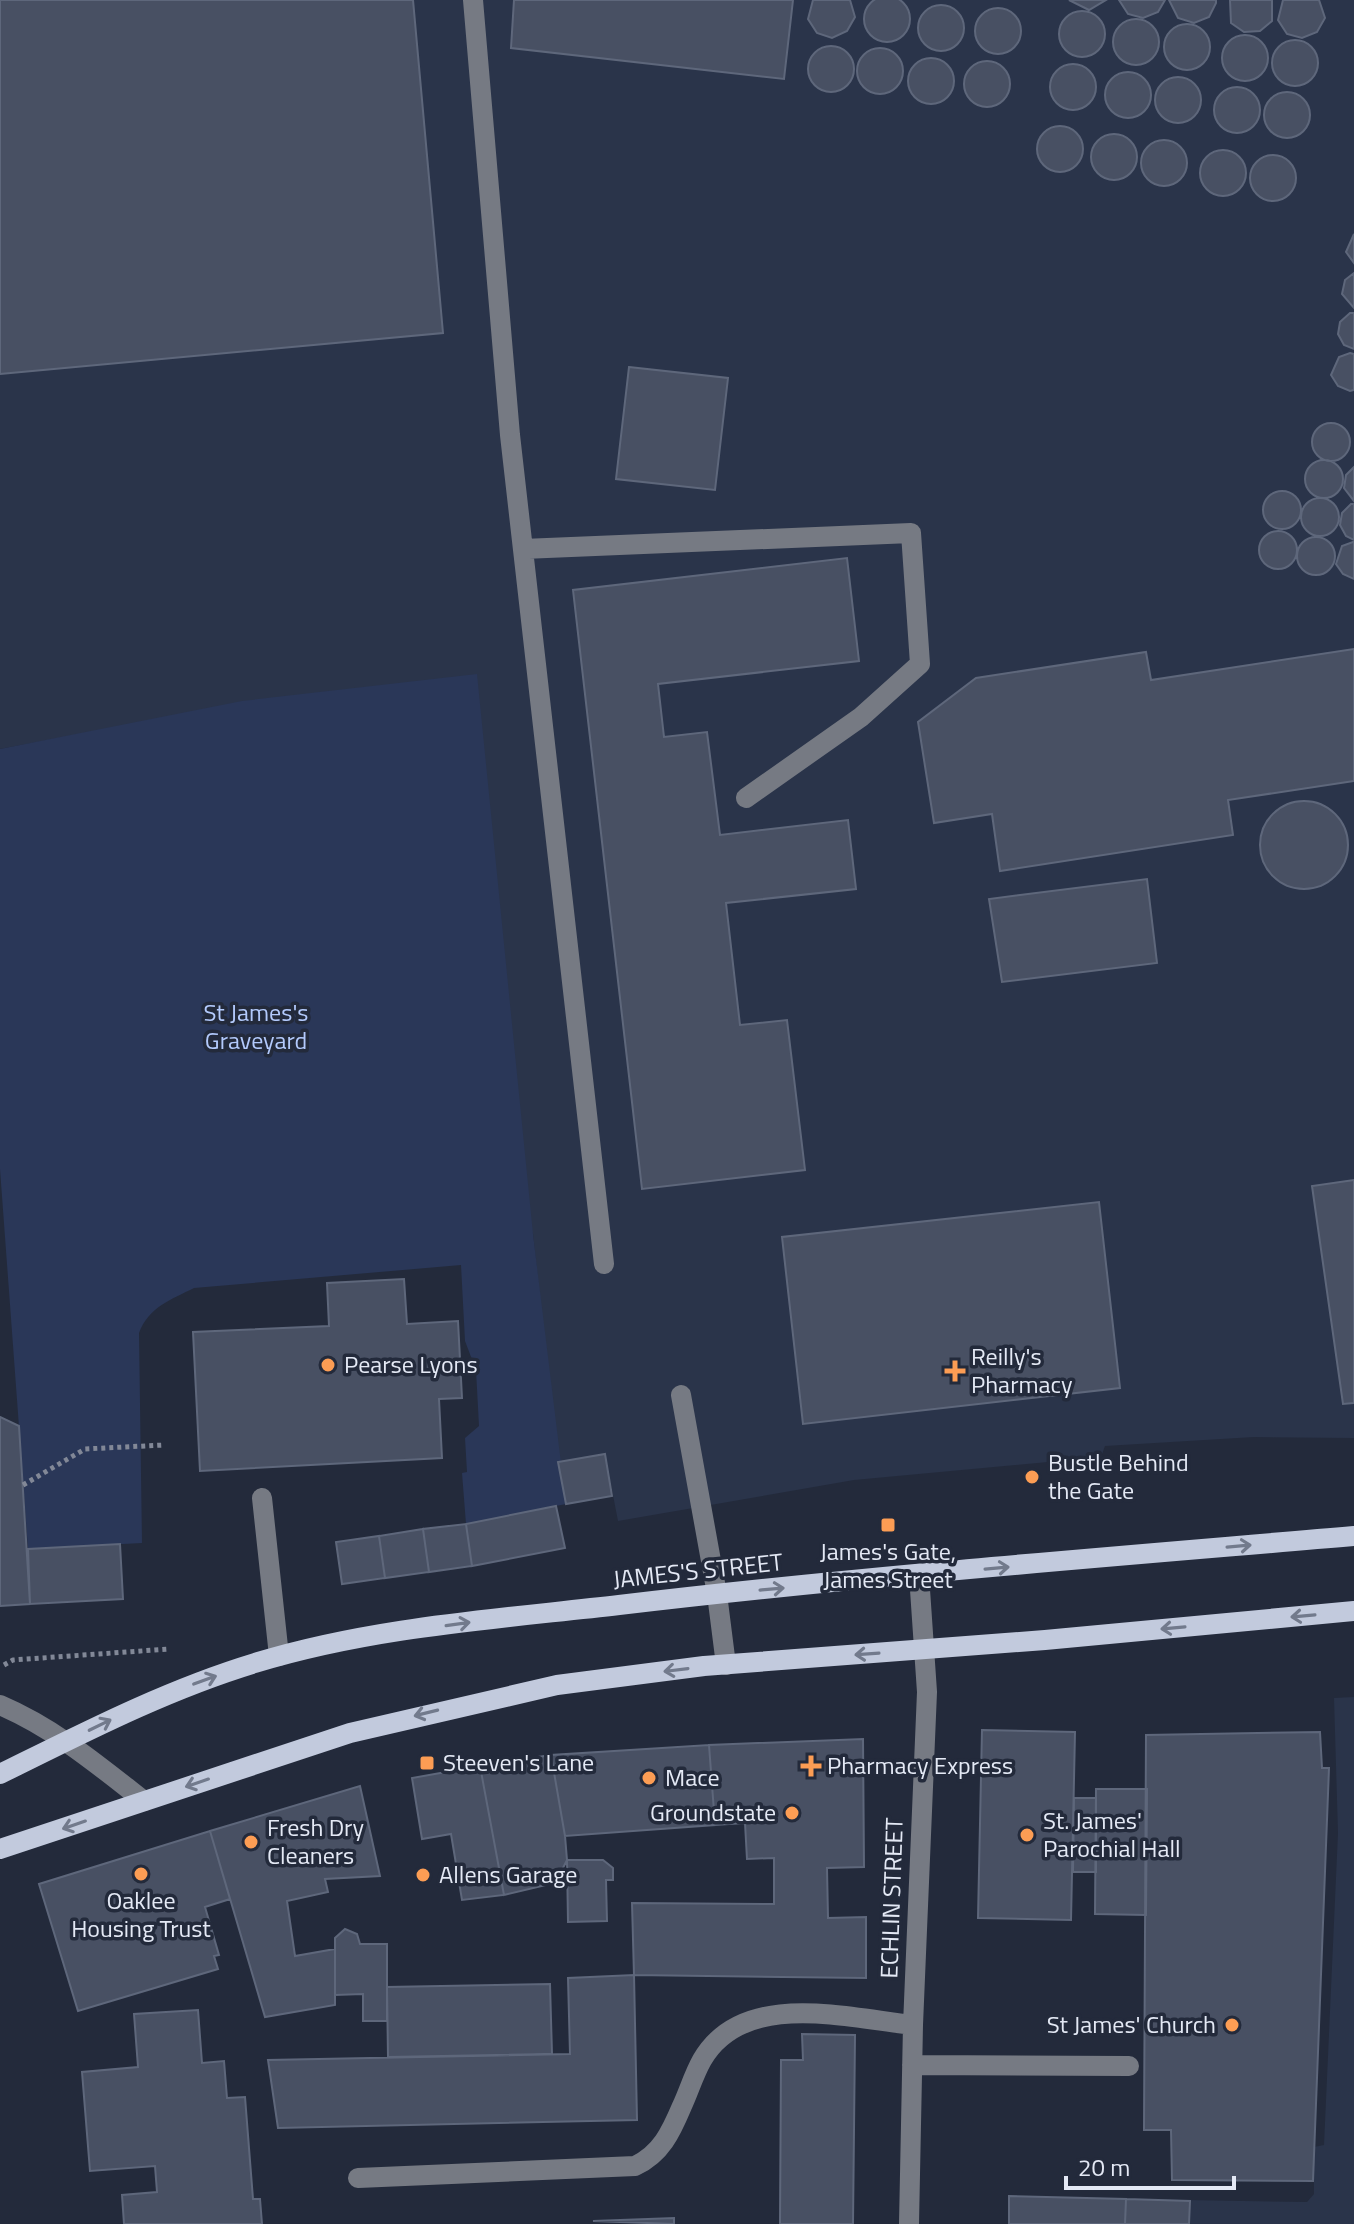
<svg xmlns="http://www.w3.org/2000/svg" width="1354" height="2224" font-family="'Titillium Web',sans-serif">
  <style>
    .built { fill: #2a344a }
    .green { fill: #2a3758 }
    .building { fill: #485063; stroke: #5e677b; stroke-width: 2 }
    .lines { fill: none; stroke-linecap: round; stroke-linejoin: round }
    .path { stroke: #828897; stroke-width: 5; stroke-dasharray: 4 4; stroke-linecap: butt }
    .minor { stroke: #767a83; stroke-width: 20 }
    .major { stroke: #c2cadd; stroke-width: 20 }
    .oneway { stroke: #727a8c }
    .poi-dot { fill: #fc9d54; stroke: #232a3b; stroke-width: 3 }
    .labels { text-anchor: middle; stroke-width: 7; stroke-linejoin: round; paint-order: stroke }
    .park-label { font-size: 24px; fill: #b3cafc; stroke: #232a3b }
    .poi-label { font-size: 24px; fill: #e4e9f5; stroke: #232a3b; text-anchor: start }
    .street-label { font-size: 24px; fill: #e4e9f5; stroke: #232a3b }
  </style>
  <rect width="100%" height="100%" fill="#232a3b"/>
  <path class="built" d="M0 0H1354V1438L1254 1437 1105 1446 1101 1457 854 1480 618 1521 605 1454 558 1462 533 1234 261 700 0 749Z
    M1354 1697V2224H1125L1126 2199 1307 2202 1314 2194V2147L1324 2145 1338 1833 1334 1698Z"/>
  <path class="green" d="M477 674 533 1234 566 1504 466 1524 462 1473 467 1472 465 1438 479 1426 476 1370 465 1341 461 1265 194 1288C170 1300 149 1307 139 1333L142 1543 28 1549 0 1169V749L242 701Z"/>
  <path class="building" d="M864 19a23 23 0 1 1 46 0a23 23 0 1 1-46 0Z
    M0 0H413L443 333 0 374Z
    M514 0H793L784 79 511 48Z
    M813 0H850L855 17 847 31 832 38 817 33 808 19Z
    M1069 0H1106L1089 10Z
    M1119 0H1165L1158 12 1143 18 1128 14Z
    M1169 0H1216V3L1209 17 1194 23 1178 18Z
    M1230 0H1272V21L1260 31 1244 32 1231 23Z
    M1283 0H1319L1325 18 1317 32 1302 38 1287 34 1278 20Z
    M918 28a23 23 0 1 1 46 0a23 23 0 1 1-46 0Z
    M975 31a23 23 0 1 1 46 0a23 23 0 1 1-46 0Z
    M1059 34a23 23 0 1 1 46 0a23 23 0 1 1-46 0Z
    M1113 42a23 23 0 1 1 46 0a23 23 0 1 1-46 0Z
    M1164 47a23 23 0 1 1 46 0a23 23 0 1 1-46 0Z
    M1222 58a23 23 0 1 1 46 0a23 23 0 1 1-46 0Z
    M1272 63a23 23 0 1 1 46 0a23 23 0 1 1-46 0Z
    M808 69a23 23 0 1 1 46 0a23 23 0 1 1-46 0Z
    M857 71a23 23 0 1 1 46 0a23 23 0 1 1-46 0Z
    M908 81a23 23 0 1 1 46 0a23 23 0 1 1-46 0Z
    M964 84a23 23 0 1 1 46 0a23 23 0 1 1-46 0Z
    M1050 87a23 23 0 1 1 46 0a23 23 0 1 1-46 0Z
    M1105 95a23 23 0 1 1 46 0a23 23 0 1 1-46 0Z
    M1155 100a23 23 0 1 1 46 0a23 23 0 1 1-46 0Z
    M1214 110a23 23 0 1 1 46 0a23 23 0 1 1-46 0Z
    M1264 115a23 23 0 1 1 46 0a23 23 0 1 1-46 0Z
    M1037 149a23 23 0 1 1 46 0a23 23 0 1 1-46 0Z
    M1091 157a23 23 0 1 1 46 0a23 23 0 1 1-46 0Z
    M1141 163a23 23 0 1 1 46 0a23 23 0 1 1-46 0Z
    M1200 173a23 23 0 1 1 46 0a23 23 0 1 1-46 0Z
    M1250 178a23 23 0 1 1 46 0a23 23 0 1 1-46 0Z
    M1354 234V263L1346 252Z
    M1354 273V308L1342 294 1345 280Z
    M1350 313H1354V349L1344 345 1338 334 1340 322Z
    M1350 353 1354 354V390L1350 391 1338 386 1331 375 1339 357Z
    M629 367 728 378 715 490 616 479Z
    M1312 442a19 19 0 1 1 38 0a19 19 0 1 1-38 0Z
    M1305 479a19 19 0 1 1 38 0a19 19 0 1 1-38 0Z
    M1354 467V501L1344 488 1346 475Z
    M1263 510a19 19 0 1 1 38 0a19 19 0 1 1-38 0Z
    M1301 517a19 19 0 1 1 38 0a19 19 0 1 1-38 0Z
    M1351 504H1354V540L1346 536 1340 525 1342 513Z
    M1259 550a19 19 0 1 1 38 0a19 19 0 1 1-38 0Z
    M1297 556a19 19 0 1 1 38 0a19 19 0 1 1-38 0Z
    M1353 542H1354V579L1343 574 1336 564 1342 546Z
    M847 558 859 661 658 684 664 737 707 732 720 835 848 820 856 889 726 903 740 1025 787 1020 805 1170 642 1189 573 590Z
    M1354 649V781L1228 800 1233 835 1000 871 992 814 934 823 918 722 976 678 1146 652 1151 680Z
    M1260 845a44 44 0 1 1 88 0a44 44 0 1 1-88 0Z
    M1147 879 1157 963 1002 982 989 899Z
    M1354 1180V1403L1343 1404 1312 1186Z
    M1099 1202 1120 1388 803 1424 782 1237Z
    M404 1279 407 1324 458 1321 462 1398 439 1399 442 1458 200 1471 193 1332 329 1326 327 1283Z
    M0 1417 19 1426 30 1604 0 1606Z
    M605 1454 612 1496 566 1504 558 1462Z
    M556 1506 565 1548 472 1566 466 1524Z
    M466 1524 472 1566 429 1572 423 1529Z
    M423 1529 429 1572 385 1578 379 1536Z
    M379 1536 385 1578 342 1584 336 1542Z
    M120 1544 123 1599 30 1604 28 1549Z
    M982 1730 1075 1732 1071 1920 978 1918Z
    M1320 1732 1322 1768H1329L1313 2181 1172 2180 1171 2130H1144L1146 1735Z
    M863 1739 864 1867 827 1868 828 1918 866 1917V1978L634 1975 632 1903 774 1904V1858L747 1859 745 1823 715 1825 709 1745Z
    M709 1745 715 1825 565 1836 551 1755Z
    M551 1755 565 1836 567 1860 562 1870 563 1881 504 1895 480 1766Z
    M480 1766 504 1895 462 1900 451 1834 422 1839 412 1778Z
    M360 1786 380 1876 325 1879 328 1892 287 1901 295 1956 335 1949V2005L265 2017 210 1831Z
    M1096 1789H1147L1146 1915 1095 1914Z
    M1074 1798H1096V1872H1073Z
    M210 1831 230 1899 205 1907 219 1955 214 1956 218 1969 78 2011 39 1884Z
    M567 1860H603L613 1868V1880H606L607 1921 568 1922Z
    M345 1929 357 1934 360 1944H387V2021H363V1994L335 1995V1938Z
    M634 1975 637 2120 278 2128 268 2060 570 2054 568 1978Z
    M550 1984 552 2054 388 2057 387 1987Z
    M198 2010 202 2063 224 2061 227 2098 245 2097 253 2199H260L262 2224H124L122 2195 157 2192 155 2166 90 2171 82 2072 138 2067 134 2014Z
    M802 2034 855 2035 853 2224H780L781 2060H803Z
    M1009 2196 1126 2199 1125 2224H1009Z
    M1126 2199 1190 2201 1189 2224H1125Z
    M674 2218V2224L593 2221Z"/>
  <g class="lines">
    <path class="path" d="M23 1485 85 1449 164 1445
      M4 1665 13 1660 169 1649"/>
    <path class="minor" d="M473 0 510 435 604 1264
      M523 549 911 533 920 664 861 717 746 798
      M681 1395 717 1594 726 1665
      M262 1498 279 1656
      M0 1705C54 1728 98 1765 144 1801
      M912 2065 1129 2066
      M358 2178 635 2166C661 2154 671 2132 682 2106 689 2091 694 2074 702 2060 743 1989 847 2018 913 2025
      M909 2224 913 2025 927 1692 919 1575"/>
    <path class="major" d="M0 1774C83 1733 166 1690 255 1663 372 1627 498 1619 619 1605 863 1576 1109 1557 1354 1536
      M0 1849 350 1733 557 1685 704 1666 1045 1640 1354 1611"/>
  </g>
  <defs><path id="oneway-shaft" d="M-6 0H5M1.5-3L5.5 0L1.5 3" fill="none" stroke-width="1.6" stroke-linecap="round" stroke-linejoin="round" transform="scale(2)"/></defs>
  <g class="oneway">
    <use href="#oneway-shaft" transform="translate(1239 1546) rotate(-5)"/>
    <use href="#oneway-shaft" transform="translate(997 1568) rotate(-5)"/>
    <use href="#oneway-shaft" transform="translate(772 1589) rotate(-5)"/>
    <use href="#oneway-shaft" transform="translate(1303 1616) rotate(175)"/>
    <use href="#oneway-shaft" transform="translate(458 1624) rotate(-8)"/>
    <use href="#oneway-shaft" transform="translate(1173 1628) rotate(175)"/>
    <use href="#oneway-shaft" transform="translate(867 1654) rotate(176)"/>
    <use href="#oneway-shaft" transform="translate(676 1670) rotate(173)"/>
    <use href="#oneway-shaft" transform="translate(205 1680) rotate(-20)"/>
    <use href="#oneway-shaft" transform="translate(426 1713) rotate(166)"/>
    <use href="#oneway-shaft" transform="translate(100 1725) rotate(-26)"/>
    <use href="#oneway-shaft" transform="translate(197 1783) rotate(161)"/>
    <use href="#oneway-shaft" transform="translate(74 1825) rotate(161)"/>
  </g>
  <g class="poi-dot">
    <circle cx="328" cy="1365" r="8"/>
    <path d="M951 1359h8v8h8v8h-8v8h-8v-8h-8v-8h8z"/>
    <circle cx="1032" cy="1477" r="8"/>
    <rect x="880" y="1517" width="16" height="16" rx="4"/>
    <rect x="419" y="1755" width="16" height="16" rx="4"/>
    <path d="M807 1754h8v8h8v8h-8v8h-8v-8h-8v-8h8z"/>
    <circle cx="649" cy="1778" r="8"/>
    <circle cx="792" cy="1813" r="8"/>
    <circle cx="1027" cy="1835" r="8"/>
    <circle cx="251" cy="1842" r="8"/>
    <circle cx="141" cy="1874" r="8"/>
    <circle cx="423" cy="1875" r="8"/>
    <circle cx="1232" cy="2025" r="8"/>
  </g>
  <g class="labels">
    <g class="park-label">
      <text x="256" y="1021">St James's<tspan x="256" dy="28">Graveyard</tspan></text>
    </g>
    <g class="poi-label">
      <text x="971" y="1365">Reilly's<tspan x="971" dy="28">Pharmacy</tspan></text>
      <text x="344" y="1373">Pearse Lyons</text>
      <text x="1048" y="1471">Bustle Behind<tspan x="1048" dy="28">the Gate</tspan></text>
      <text x="888" y="1560" text-anchor="middle">James's Gate,<tspan x="888" dy="28">James Street</tspan></text>
      <text x="443" y="1771">Steeven's Lane</text>
      <text x="827" y="1774">Pharmacy Express</text>
      <text x="665" y="1786">Mace</text>
      <text x="776" y="1821" text-anchor="end">Groundstate</text>
      <text x="1043" y="1829">St. James'<tspan x="1043" dy="28">Parochial Hall</tspan></text>
      <text x="267" y="1836">Fresh Dry<tspan x="267" dy="28">Cleaners</tspan></text>
      <text x="439" y="1883">Allens Garage</text>
      <text x="141" y="1909" text-anchor="middle">Oaklee<tspan x="141" dy="28">Housing Trust</tspan></text>
      <text x="1216" y="2033" text-anchor="end">St James' Church</text>
    </g>
    <g class="street-label">
      <text transform="translate(698 1571) rotate(-6)" y="8">JAMES'S STREET</text>
      <text transform="translate(892 1898) rotate(-88)" y="8">ECHLIN STREET</text>
    </g>
  </g>
  <path d="M1066 2176v12h168v-12" fill="none" stroke="#e4e9f5" stroke-width="4"/>
  <text x="1078" y="2176" font-size="24" fill="#e4e9f5" stroke="#232a3b" stroke-width="6" paint-order="stroke">20 m</text>
</svg>
